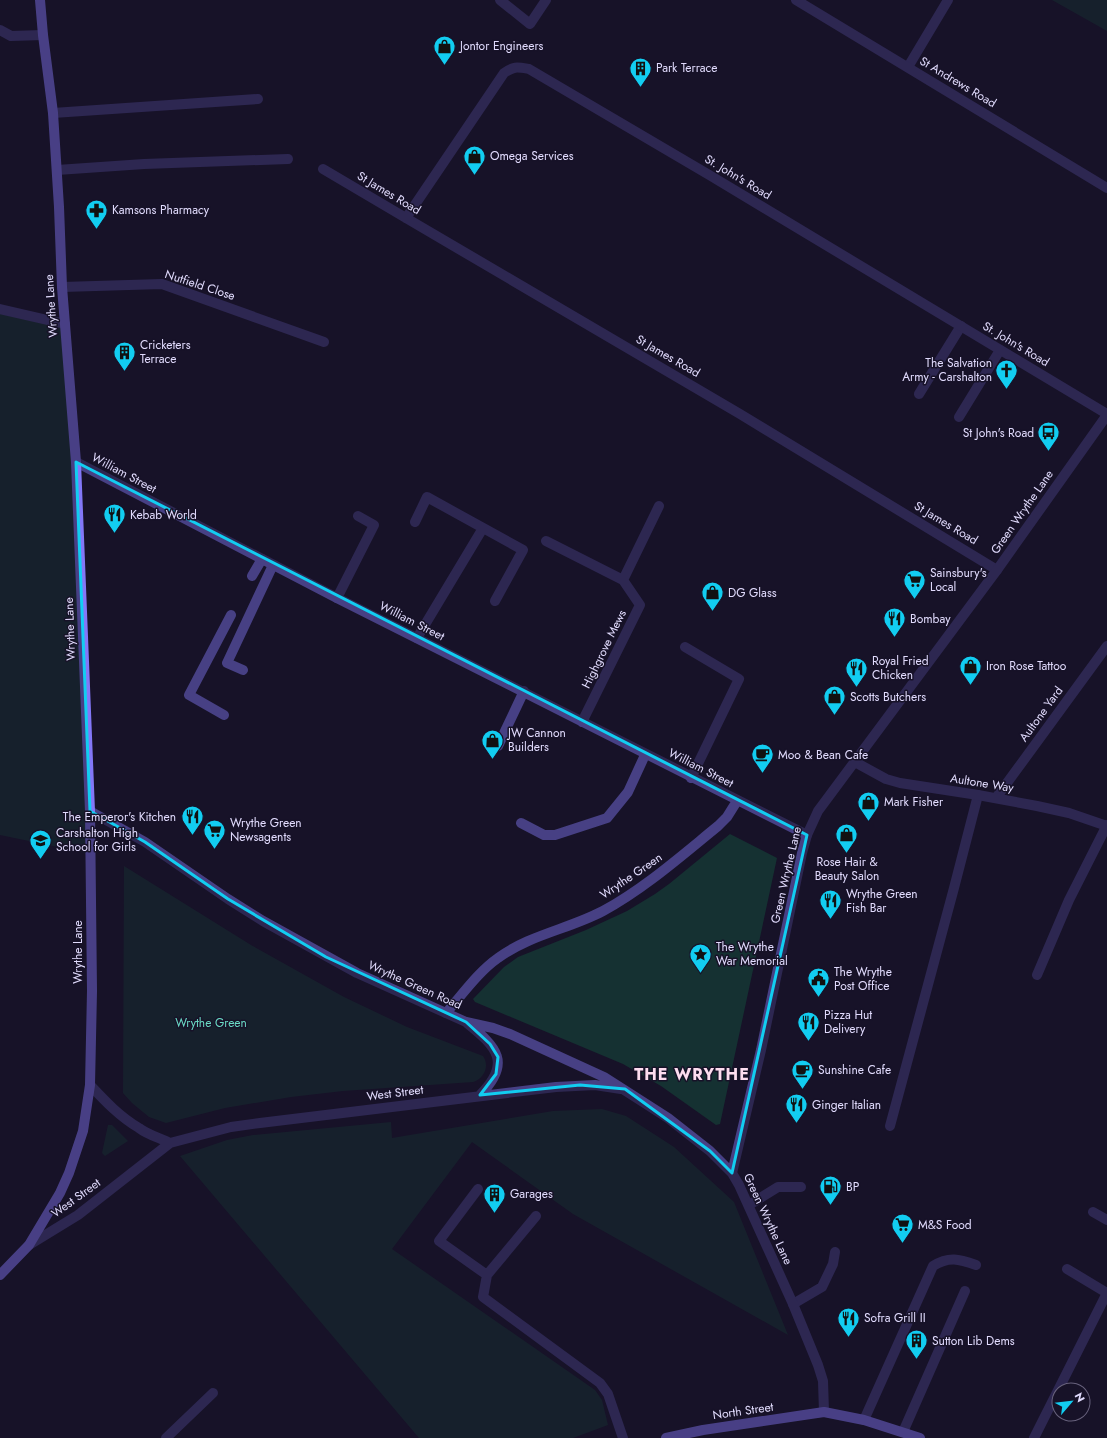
<svg xmlns="http://www.w3.org/2000/svg" width="1107" height="1438" font-family="Jost,sans-serif">
  <style>
    .green { fill: #153132 }
    .lines { fill: none; stroke-linecap: round; stroke-linejoin: round }
    .service { stroke: #474084; stroke-width: 10 }
    .minor { stroke: #474084; stroke-width: 10 }
    .tertiary { stroke: #474084; stroke-width: 10 }
    .secondary { stroke: #8377f7; stroke-width: 10 }
    .marked { fill: none; stroke: #12cdf1; stroke-width: 3; stroke-linejoin: round }
    .labels { text-anchor: middle; stroke-width: 3; stroke-linejoin: round; paint-order: stroke }
    .poi-label { font-size: 12px; fill: #e1dbfd; stroke: #171228; text-anchor: start }
    .street-label { font-size: 12px; fill: #e1dbfd; stroke: #171228 }
    .park-label { font-size: 12px; fill: #6adac5; stroke: #171228 }
    .district-label { font-size: 16px; font-weight: bold; letter-spacing: 1px; fill: #fdddef; stroke: #171228 }
  </style>
  <rect width="100%" height="100%" fill="#171228"/>
  <path class="green" d="M1052 0H1107V31Z
    M0 309 65 324 91 856 82 852 0 835Z
    M730 834 777 858 720 1124 716 1125 661 1086 623 1064 475 1002 473 999 504 967 518 957 586 930 627 911 655 894 669 884Z
    M124 866 251 945 344 997 407 1027 483 1056C490 1066 484 1079 473 1082L343 1091 291 1097 225 1108 166 1123 149 1117 132 1103 123 1093Z
    M602 1109 626 1116 674 1147 734 1202 788 1335 573 1214 472 1142 392 1249 595 1390 602 1400 608 1425 573 1438H419L180 1156 227 1140 253 1135 391 1122 392 1138 553 1111Z
    M108 1125H112L128 1141 105 1156 102 1153Z"/>
  <g class="lines">
    <path class="service" d="M908 67 948 0
      M53 113 258 99
      M57 170 144 164 288 159
      M919 394 961 326
      M959 417 1000 350
      M415 522 427 497 523 550 495 601
      M252 576 262 559
      M337 598 374 525 358 516
      M417 638 483 528
      M685 647 739 679 691 778
      M243 670 227 663 273 565
      M224 715 189 695 231 615
      M498 746 524 691
      M996 798 1107 646
      M1037 975 1069 900 1107 825
      M890 1126 954 888 978 795
      M478 1189 439 1241 487 1275 483 1297 600 1383 608 1394 623 1438
      M749 1205 778 1187H801
      M487 1275 536 1216
      M793 1304 822 1287 833 1264 835 1252
      M864 1420 933 1266C949 1256 959 1259 976 1265
      M903 1432 965 1291
      M1034 1438 1107 1293 1067 1269"/>
    <path class="minor" d="M500 0 530 24 546 0
      M796 0 1107 188
      M323 169 406 218 740 414 997 570
      M406 218 504 73C514 66 517 67 529 69L711 176 1107 414
      M62 287 162 284 324 342
      M0 309 65 324
      M76 462 337 598 807 835
      M546 541 623 580 640 605 582 722
      M623 580 659 506
      M855 762 886 779 900 783 978 795 1037 806 1069 813 1107 826
      M521 823 544 835H555L607 818 628 792 645 755
      M446 1013C462 995 478 972 498 958 529 935 569 929 603 911 645 888 681 856 718 826L727 817 737 801
      M1093 1212 1107 1220
      M166 1438 213 1393"/>
    <path class="tertiary" d="M0 30 11 36 43 35
      M90 811 145 842 228 899 263 921 357 973 466 1022 493 1028 510 1034 604 1077 668 1118 710 1151 732 1173 739 1185 793 1304 818 1365 823 1381 824 1412
      M467 1023C497 1047 512 1063 480 1095
      M90 1085C105 1101 120 1117 139 1128 148 1135 160 1138 170 1143
      M732 1173 761 1050 802 853 807 835 818 811 997 570 1107 415
      M29 1245 78 1215 170 1143 231 1127 260 1123 556 1087 595 1085 621 1089"/>
    <path class="secondary" d="M0 1275 29 1245 60 1193 69 1173 83 1131 90 1085 92 991 90 811 76 462 62 287 59 207 53 113 43 35 40 0
      M666 1438 703 1430 824 1412 864 1420 920 1438"/>
  </g>
  <path d="M0 0H1107V1438H0ZM76 462 807 835 732 1173 710 1151 625 1089 580 1085 480 1095 496 1074 498 1057 490 1044 466 1022 326 957 228 899 145 842 90 811Z" fill="#171228" fill-opacity=".55" fill-rule="evenodd"/>
  <path class="marked" d="M76 462 807 835 732 1173 710 1151 625 1089 580 1085 480 1095 496 1074 498 1057 490 1044 466 1022 326 957 228 899 145 842 90 811Z"/>
  <defs>
    <symbol id="shop-pin" viewBox="-11 -11 22 30"><path d="M0 17L-7.5 6A9.5 9.5 0 1 1 7.5 6Z" fill="#12cdf1" stroke="#171228"/><path d="M-5-2.5h2.3a2.7 3.5 0 0 1 5.4 0H5L5.5 6h-11ZM-1.5-2.5h3a1.5 2.3 0 0 0-3 0Z" fill="#111"/></symbol>
    <symbol id="building-pin" viewBox="-11 -11 22 30"><path d="M0 17L-7.5 6A9.5 9.5 0 1 1 7.5 6Z" fill="#12cdf1" stroke="#171228"/><path d="M-4-6H4V6H1V3H-1V6H-4ZM-2.5-4.3h1.7v1.8h-1.7ZM.8-4.3h1.7v1.8H.8ZM-2.5-1h1.7V.8h-1.7ZM.8-1h1.7V.8H.8Z" fill="#111"/></symbol>
    <symbol id="pharmacy-pin" viewBox="-11 -11 22 30"><path d="M0 17L-7.5 6A9.5 9.5 0 1 1 7.5 6Z" fill="#12cdf1" stroke="#171228"/><path d="M-2-6h4v4h4v4h-4v4h-4v-4h-4v-4h4Z" fill="#111"/></symbol>
    <symbol id="church-pin" viewBox="-11 -11 22 30"><path d="M0 17L-7.5 6A9.5 9.5 0 1 1 7.5 6Z" fill="#12cdf1" stroke="#171228"/><path d="M-1.2-6h2.4v3.5h3.3v2.4h-3.3V6h-2.4V-.1h-3.3v-2.4h3.3Z" fill="#111"/></symbol>
    <symbol id="bus-pin" viewBox="-11 -11 22 30"><path d="M0 17L-7.5 6A9.5 9.5 0 1 1 7.5 6Z" fill="#12cdf1" stroke="#171228"/><path d="M-5-6H5V4H4V6H2V4H-2V6H-4V4H-5ZM-3.5-4V0h7V-4ZM-3.5 1.2v1.5H-2V1.2ZM2 1.2v1.5H3.5V1.2Z" fill="#111"/></symbol>
    <symbol id="restaurant-pin" viewBox="-11 -11 22 30"><path d="M0 17L-7.5 6A9.5 9.5 0 1 1 7.5 6Z" fill="#12cdf1" stroke="#171228"/><path d="M-5-6h1v4h1v-4h1v4h1v-4h1v5L-1.5 .5V6h-2V.5L-5-1ZM5-6V6H3V1.5H1.5Q1.5-4 5-6Z" fill="#111"/></symbol>
    <symbol id="supermarket-pin" viewBox="-11 -11 22 30"><path d="M0 17L-7.5 6A9.5 9.5 0 1 1 7.5 6Z" fill="#12cdf1" stroke="#171228"/><path d="M-6-5.5h2.5l.6 2H6L4.5 2H-2.5L-4.4-4H-6ZM-1.5 3.2a1.3 1.3 0 1 0 .1 0ZM3 3.2a1.3 1.3 0 1 0 .1 0Z" fill="#111"/></symbol>
    <symbol id="cafe-pin" viewBox="-11 -11 22 30"><path d="M0 17L-7.5 6A9.5 9.5 0 1 1 7.5 6Z" fill="#12cdf1" stroke="#171228"/><path d="M-5.5-4.5H6V0H3Q3 3.5 0 3.5H-2.5Q-5.5 3.5-5.5 0ZM3-3.2v2h1.7v-2ZM-6 4.5H4V6H-6Z" fill="#111"/></symbol>
    <symbol id="school-pin" viewBox="-11 -11 22 30"><path d="M0 17L-7.5 6A9.5 9.5 0 1 1 7.5 6Z" fill="#12cdf1" stroke="#171228"/><path d="M0-5L7-2L0 1L-7-2ZM-4 1L0 2.5L4 1V4Q0 6-4 4Z" fill="#111"/></symbol>
    <symbol id="sight-pin" viewBox="-11 -11 22 30"><path d="M0 17L-7.5 6A9.5 9.5 0 1 1 7.5 6Z" fill="#12cdf1" stroke="#171228"/><path d="M0-6L1.8-2.2L6-1.7L2.9 1.2L3.7 5.4L0 3.3L-3.7 5.4L-2.9 1.2L-6-1.7L-1.8-2.2Z" fill="#111"/></symbol>
    <symbol id="civic-pin" viewBox="-11 -11 22 30"><path d="M0 17L-7.5 6A9.5 9.5 0 1 1 7.5 6Z" fill="#12cdf1" stroke="#171228"/><path d="M-.6-6.5H3V-4.5H.6V-3L4-1V1h2V6H-6V1h2V-1L-.6-3ZM-1.2 2.5V6h2.4V2.5Z" fill="#111"/></symbol>
    <symbol id="fuel-pin" viewBox="-11 -11 22 30"><path d="M0 17L-7.5 6A9.5 9.5 0 1 1 7.5 6Z" fill="#12cdf1" stroke="#171228"/><path d="M-5.5-6h7V0h2V4h1.3V-2.5L3-4.5l.8-.8L6-3V5H2.5V1h-1V6h-7ZM-4.2-4.7v3.2H.2V-4.7Z" fill="#111"/></symbol>
  </defs>
  <g fill-rule="evenodd">
    <use href="#shop-pin" x="432" y="34" width="25" height="34"/>
    <use href="#building-pin" x="628" y="56" width="25" height="34"/>
    <use href="#shop-pin" x="462" y="144" width="25" height="34"/>
    <use href="#pharmacy-pin" x="84" y="198" width="25" height="34"/>
    <use href="#building-pin" x="112" y="340" width="25" height="34"/>
    <use href="#church-pin" x="994" y="358" width="25" height="34"/>
    <use href="#bus-pin" x="1036" y="420" width="25" height="34"/>
    <use href="#restaurant-pin" x="102" y="502" width="25" height="34"/>
    <use href="#supermarket-pin" x="902" y="568" width="25" height="34"/>
    <use href="#shop-pin" x="700" y="580" width="25" height="34"/>
    <use href="#restaurant-pin" x="882" y="606" width="25" height="34"/>
    <use href="#shop-pin" x="958" y="654" width="25" height="34"/>
    <use href="#restaurant-pin" x="844" y="656" width="25" height="34"/>
    <use href="#shop-pin" x="822" y="684" width="25" height="34"/>
    <use href="#shop-pin" x="480" y="728" width="25" height="34"/>
    <use href="#cafe-pin" x="750" y="742" width="25" height="34"/>
    <use href="#shop-pin" x="856" y="790" width="25" height="34"/>
    <use href="#restaurant-pin" x="180" y="804" width="25" height="34"/>
    <use href="#supermarket-pin" x="202" y="818" width="25" height="34"/>
    <use href="#shop-pin" x="834" y="822" width="25" height="34"/>
    <use href="#school-pin" x="28" y="828" width="25" height="34"/>
    <use href="#restaurant-pin" x="818" y="888" width="25" height="34"/>
    <use href="#sight-pin" x="688" y="942" width="25" height="34"/>
    <use href="#civic-pin" x="806" y="966" width="25" height="34"/>
    <use href="#restaurant-pin" x="796" y="1010" width="25" height="34"/>
    <use href="#cafe-pin" x="790" y="1058" width="25" height="34"/>
    <use href="#restaurant-pin" x="784" y="1092" width="25" height="34"/>
    <use href="#fuel-pin" x="818" y="1174" width="25" height="34"/>
    <use href="#building-pin" x="482" y="1182" width="25" height="34"/>
    <use href="#supermarket-pin" x="890" y="1212" width="25" height="34"/>
    <use href="#restaurant-pin" x="836" y="1306" width="25" height="34"/>
    <use href="#building-pin" x="904" y="1328" width="25" height="34"/>
  </g>
  <g class="labels">
    <g class="poi-label">
      <text x="460" y="50">Jontor Engineers</text>
      <text x="656" y="72">Park Terrace</text>
      <text x="490" y="160">Omega Services</text>
      <text x="112" y="214">Kamsons Pharmacy</text>
      <text x="140" y="349">Cricketers<tspan x="140" dy="14">Terrace</tspan></text>
      <text x="992" y="367" text-anchor="end">The Salvation<tspan x="992" dy="14">Army - Carshalton</tspan></text>
      <text x="1034" y="437" text-anchor="end">St John's Road</text>
      <text x="130" y="519">Kebab World</text>
      <text x="930" y="577">Sainsbury's<tspan x="930" dy="14">Local</tspan></text>
      <text x="728" y="597">DG Glass</text>
      <text x="910" y="623">Bombay</text>
      <text x="872" y="665">Royal Fried<tspan x="872" dy="14">Chicken</tspan></text>
      <text x="986" y="670">Iron Rose Tattoo</text>
      <text x="850" y="701">Scotts Butchers</text>
      <text x="508" y="737">JW Cannon<tspan x="508" dy="14">Builders</tspan></text>
      <text x="778" y="759">Moo &amp; Bean Cafe</text>
      <text x="884" y="806">Mark Fisher</text>
      <text x="176" y="821" text-anchor="end">The Emperor's Kitchen</text>
      <text x="230" y="827">Wrythe Green<tspan x="230" dy="14">Newsagents</tspan></text>
      <text x="56" y="837">Carshalton High<tspan x="56" dy="14">School for Girls</tspan></text>
      <text x="847" y="866" text-anchor="middle">Rose Hair &amp;<tspan x="847" dy="14">Beauty Salon</tspan></text>
      <text x="846" y="898">Wrythe Green<tspan x="846" dy="14">Fish Bar</tspan></text>
      <text x="716" y="951">The Wrythe<tspan x="716" dy="14">War Memorial</tspan></text>
      <text x="834" y="976">The Wrythe<tspan x="834" dy="14">Post Office</tspan></text>
      <text x="824" y="1019">Pizza Hut<tspan x="824" dy="14">Delivery</tspan></text>
      <text x="818" y="1074">Sunshine Cafe</text>
      <text x="812" y="1109">Ginger Italian</text>
      <text x="846" y="1191">BP</text>
      <text x="510" y="1198">Garages</text>
      <text x="918" y="1229">M&amp;S Food</text>
      <text x="864" y="1322">Sofra Grill II</text>
      <text x="932" y="1345">Sutton Lib Dems</text>
    </g>
    <g class="street-label">
      <text transform="translate(958 82) rotate(31)" y="4">St Andrews Road</text>
      <text transform="translate(738 177) rotate(31)" y="4">St. John's Road</text>
      <text transform="translate(389 193) rotate(31)" y="4">St James Road</text>
      <text transform="translate(200 285) rotate(18)" y="4">Nutfield Close</text>
      <text transform="translate(51 306) rotate(-94)" y="4">Wrythe Lane</text>
      <text transform="translate(1016 344) rotate(31)" y="4">St. John's Road</text>
      <text transform="translate(668 356) rotate(30)" y="4">St James Road</text>
      <text transform="translate(124 473) rotate(28)" y="4">William Street</text>
      <text transform="translate(1022 512) rotate(-55)" y="4">Green Wrythe Lane</text>
      <text transform="translate(946 523) rotate(31)" y="4">St James Road</text>
      <text transform="translate(412 621) rotate(27)" y="4">William Street</text>
      <text transform="translate(70 629) rotate(-92)" y="4">Wrythe Lane</text>
      <text transform="translate(604 649) rotate(-64)" y="4">Highgrove Mews</text>
      <text transform="translate(1041 714) rotate(-54)" y="4">Aultone Yard</text>
      <text transform="translate(701 768) rotate(27)" y="4">William Street</text>
      <text transform="translate(982 783) rotate(9)" y="4">Aultone Way</text>
      <text transform="translate(786 875) rotate(-77)" y="4">Green Wrythe Lane</text>
      <text transform="translate(631 876) rotate(-34)" y="4">Wrythe Green</text>
      <text transform="translate(78 952) rotate(-90)" y="4">Wrythe Lane</text>
      <text transform="translate(415 985) rotate(24)" y="4">Wrythe Green Road</text>
      <text transform="translate(395 1093) rotate(-7)" y="4">West Street</text>
      <text transform="translate(76 1198) rotate(-36)" y="4">West Street</text>
      <text transform="translate(768 1219) rotate(65)" y="4">Green Wrythe Lane</text>
      <text transform="translate(743 1411) rotate(-8)" y="4">North Street</text>
    </g>
    <g class="park-label">
      <text x="211" y="1027">Wrythe Green</text>
    </g>
    <g class="district-label">
      <text x="692" y="1080">THE WRYTHE</text>
    </g>
  </g>
  <g transform="translate(1071 1402) rotate(62)"><circle r="19" fill="#171228" stroke="#68627d"/>
  <path d="M0-3L7 15L0 10L-7 15Z" fill="#12cdf1"/>
  <text y="-6" font-size="11" font-weight="bold" text-anchor="middle" fill="#e1dbfd">N</text>
  </g>
</svg>
